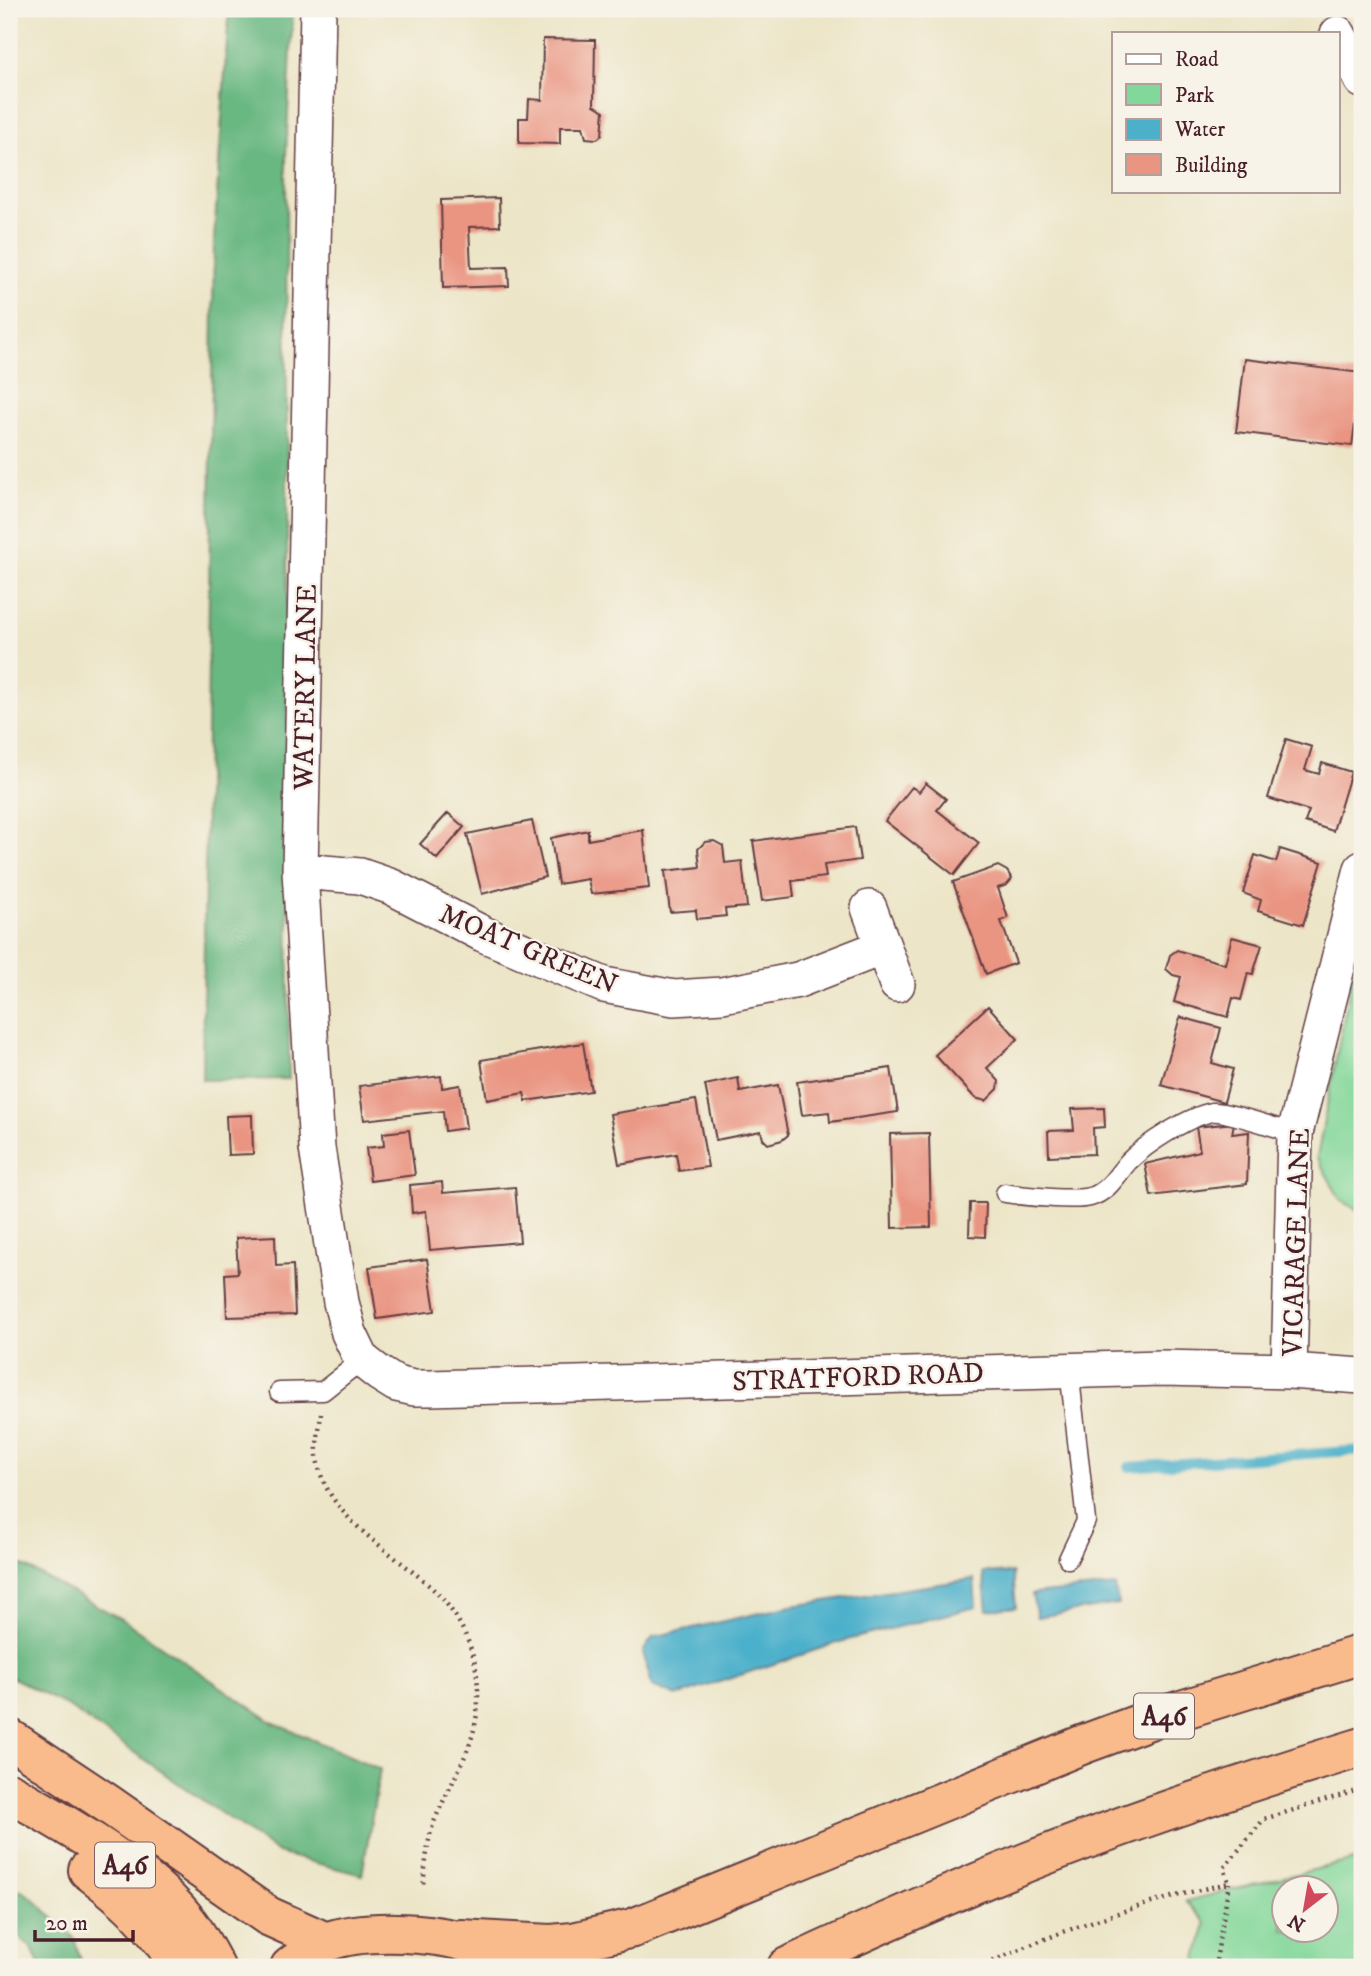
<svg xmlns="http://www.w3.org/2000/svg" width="1371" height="1976" font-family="'IM FELL DW Pica',serif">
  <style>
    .green { fill: #82d79a; stroke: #667b62; stroke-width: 2; fill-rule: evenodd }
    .forest { fill: #69b882; stroke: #5a6c56; stroke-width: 2 }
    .water { fill: #4cb0cb; stroke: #4b687b; stroke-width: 2 }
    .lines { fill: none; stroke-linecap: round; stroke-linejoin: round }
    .stream { stroke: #4cb0cb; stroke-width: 10 }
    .building { fill: #ea9482 }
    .service-casing { stroke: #623d42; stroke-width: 21 }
    .minor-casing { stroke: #623d42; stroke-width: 38 }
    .trunk-casing { stroke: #623d42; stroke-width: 42 }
    .path { stroke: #623d42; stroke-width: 4.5; stroke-dasharray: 2 5; stroke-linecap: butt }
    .service { stroke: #fff; stroke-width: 18 }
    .minor { stroke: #fff; stroke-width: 35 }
    .trunk { stroke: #fabb8c; stroke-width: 38 }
    .labels { text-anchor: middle; stroke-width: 5; stroke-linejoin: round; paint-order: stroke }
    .shield { fill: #f7f3e8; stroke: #7e5f64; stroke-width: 2 }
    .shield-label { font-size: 26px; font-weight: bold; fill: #4a1f2b }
    .street-label { font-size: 28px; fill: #4a1f2b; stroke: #f7f3e8 }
  </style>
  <rect width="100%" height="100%" fill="#f7f3e8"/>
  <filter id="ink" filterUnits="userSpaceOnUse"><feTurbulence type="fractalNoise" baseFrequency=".0143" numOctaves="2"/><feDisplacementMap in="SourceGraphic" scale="14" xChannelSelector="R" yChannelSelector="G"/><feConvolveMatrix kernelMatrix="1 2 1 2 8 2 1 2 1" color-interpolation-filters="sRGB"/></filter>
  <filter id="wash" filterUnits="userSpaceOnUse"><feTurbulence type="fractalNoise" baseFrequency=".00686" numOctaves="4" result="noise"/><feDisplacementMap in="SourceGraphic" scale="28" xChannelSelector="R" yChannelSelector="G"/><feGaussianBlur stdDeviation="1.57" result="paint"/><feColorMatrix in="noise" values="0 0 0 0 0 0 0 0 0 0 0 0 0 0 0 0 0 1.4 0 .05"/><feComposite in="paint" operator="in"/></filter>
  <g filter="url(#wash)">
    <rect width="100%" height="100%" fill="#ece5c7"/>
    <path class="green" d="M1353 971 1362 973V1212L1341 1201 1317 1157Z
      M1362 1858V1967H1195L1206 1923 1186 1901ZM1284 1888H1326V1930H1284Z"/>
    <path class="forest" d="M229 9H293L286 155 289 1079 202 1080 214 241Z
      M9 1558 125 1621 272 1722 380 1769 362 1875 278 1853 69 1707 9 1676Z
      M9 1883 33 1898 74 1938 83 1967H40L32 1948 9 1930Z"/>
    <path class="water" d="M983 1572 1013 1573 1016 1607 987 1610Z
      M974 1579 976 1607 843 1641 677 1696 652 1686 643 1652 653 1637 791 1606Z
      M1115 1586 1118 1604 1037 1617 1032 1594Z"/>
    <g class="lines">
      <path class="stream" d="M1129 1467 1362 1450"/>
    </g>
    <g id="blocks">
      <path class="building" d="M543 39 595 40 594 105 604 111 602 135 597 139 586 138 583 127H560V144L519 143V118H528L529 99 542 100Z
        M499 198 500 226 469 227 471 268 508 267 509 286 443 288 441 200Z
        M1245 359 1362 373 1352 446 1236 432Z
        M1286 739 1312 747 1305 770 1319 774 1322 763 1351 772 1333 831 1305 822 1309 811 1268 798Z
        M926 783 946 799 937 810 979 843 954 875 885 821 912 787 919 792Z
        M448 813 464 827 437 859 420 844Z
        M532 821 545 877 482 894 467 834Z
        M855 827 860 860 824 865 826 877 792 881 794 897 762 901 753 841Z
        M588 830V840L643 830 649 888 591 894 588 879 558 884 551 838Z
        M714 841 723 846 725 863 742 861 747 907 725 909 726 916 697 919 696 910 670 912 665 871 700 867 698 849 705 842Z
        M1280 849 1322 862 1303 925 1258 911 1261 900 1243 893 1255 855 1276 862Z
        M998 866 1007 871 1012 879 1007 885 998 888 1008 918 1001 921 1016 963 986 974 953 882Z
        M1232 937 1262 945 1253 974 1248 973 1241 1000 1233 998 1228 1017 1174 1002 1181 977 1173 975 1166 969 1170 955 1177 950 1225 964Z
        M988 1006 1018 1039 987 1068 999 1081 998 1089 986 1101 975 1098 935 1055Z
        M1180 1017 1221 1028 1212 1063 1233 1069 1224 1102 1161 1085Z
        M583 1043 591 1091 526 1101 524 1093 487 1100 481 1060Z
        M891 1068 898 1112 830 1122 829 1112 802 1115 797 1082Z
        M441 1076 442 1088 460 1085 466 1128 445 1131 443 1111 364 1120 359 1086Z
        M738 1078 740 1092 778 1085 788 1135 782 1140 768 1144 763 1139 761 1131 716 1140 705 1085Z
        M696 1100 708 1167 679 1171 676 1154 619 1164 610 1114Z
        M1104 1108 1105 1127 1093 1128 1094 1154 1049 1156 1048 1131 1074 1130 1072 1109Z
        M252 1115 253 1154 228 1155 226 1116Z
        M1234 1123 1232 1134 1249 1132 1247 1184 1151 1196 1145 1164 1200 1151 1196 1127Z
        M409 1130 415 1175 370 1181 366 1148 384 1146 383 1133Z
        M929 1133 931 1227 892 1228 890 1134Z
        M442 1182 443 1193 515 1187 520 1242 430 1250 426 1211 412 1213 410 1185Z
        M970 1203H986L985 1237 969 1236Z
        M275 1236 276 1266 293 1265 295 1315 227 1317 225 1274 238 1273 236 1238Z
        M427 1259 435 1311 377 1319 369 1267Z"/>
    </g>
  </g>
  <g filter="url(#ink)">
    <use href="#blocks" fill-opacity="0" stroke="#623d42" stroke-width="2"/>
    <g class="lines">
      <defs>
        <path id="service" d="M1005 1193C1022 1196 1075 1201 1090 1197 1109 1192 1117 1174 1129 1161 1146 1144 1188 1117 1212 1112 1225 1110 1278 1129 1295 1133
          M279 1392 323 1391 362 1360
          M1068 1559 1086 1521 1069 1369"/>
        <path id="minor" d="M318 9 300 871 317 1148 341 1302 349 1333 362 1360 380 1374 396 1384 414 1388H430L1162 1368 1289 1371 1362 1376
          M1338 34 1362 80
          M300 871 360 876 392 887 483 934 604 985 674 998 722 995 798 980 883 947
          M869 908 897 984
          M1289 1371 1295 1133 1362 869"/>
        <path id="trunk" d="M9 1738 108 1804 268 1916 326 1942
          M9 1792C66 1825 152 1872 190 1925 200 1938 207 1953 215 1967
          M88 1870C124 1897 158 1927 179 1967
          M461 1939 551 1944 573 1942 633 1928 1084 1744 1152 1719 1362 1654
          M290 1967C301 1959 313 1948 326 1942 365 1927 446 1931 483 1949
          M787 1967C867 1930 948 1894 1030 1861 1139 1818 1251 1781 1362 1747"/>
      </defs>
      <use href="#service" class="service-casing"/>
      <use href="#minor" class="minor-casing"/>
      <use href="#trunk" class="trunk-casing"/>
      <path class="path" d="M321 1413C320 1427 316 1442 317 1456 323 1518 397 1553 436 1592 458 1614 474 1646 477 1677 484 1738 456 1769 434 1822 427 1840 426 1864 423 1884
        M980 1967C1059 1930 1144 1902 1229 1883L1224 1868 1264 1819 1362 1789
        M1215 1967 1229 1883"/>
      <use href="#service" class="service"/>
      <use href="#minor" class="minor"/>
      <use href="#trunk" class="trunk"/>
    </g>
  </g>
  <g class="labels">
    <g class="shield">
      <rect x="1134" y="1693.5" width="60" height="45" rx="5"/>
      <rect x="95" y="1842.5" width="60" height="45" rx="5"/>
    </g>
    <g class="shield-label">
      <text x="1164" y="1725">A46</text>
      <text x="125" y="1874">A46</text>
    </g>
    <g class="street-label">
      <text transform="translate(304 687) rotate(-89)" y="10">WATERY LANE</text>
      <text transform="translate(529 948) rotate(23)" y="10">MOAT GREEN</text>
      <text transform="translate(1295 1242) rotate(-88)" y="10">VICARAGE LANE</text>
      <text transform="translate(858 1376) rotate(-2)" y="10">STRATFORD ROAD</text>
    </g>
  </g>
  <rect width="1371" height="1976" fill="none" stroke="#f7f3e8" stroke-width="35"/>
  <rect x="1112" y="32" width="228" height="161" fill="#f7f3e8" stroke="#b29e9c" stroke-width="2"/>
  <rect x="1126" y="54" width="35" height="10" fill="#ffffff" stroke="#b29e9c" stroke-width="2"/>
  <text x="1175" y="66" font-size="21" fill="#4a1f2b">Road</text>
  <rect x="1126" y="84" width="35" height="21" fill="#82d79a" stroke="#b29e9c" stroke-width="2"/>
  <text x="1175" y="102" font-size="21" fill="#4a1f2b">Park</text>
  <rect x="1126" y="119" width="35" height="21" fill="#4cb0cb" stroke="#b29e9c" stroke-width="2"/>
  <text x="1175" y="136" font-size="21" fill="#4a1f2b">Water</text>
  <rect x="1126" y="154" width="35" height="21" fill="#ea9482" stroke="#b29e9c" stroke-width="2"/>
  <text x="1175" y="172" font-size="21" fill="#4a1f2b">Building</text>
  <g transform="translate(1305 1909) rotate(211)"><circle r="33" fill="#f7f3e8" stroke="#b29e9c" stroke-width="2"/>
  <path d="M0-5L12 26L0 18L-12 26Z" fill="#d1495b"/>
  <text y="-10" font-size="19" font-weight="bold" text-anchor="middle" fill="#4a1f2b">N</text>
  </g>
  <path d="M35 1930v10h98v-10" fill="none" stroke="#4a1f2b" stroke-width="3.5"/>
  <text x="46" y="1930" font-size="21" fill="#4a1f2b" stroke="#f7f3e8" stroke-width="5" paint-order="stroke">20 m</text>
</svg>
